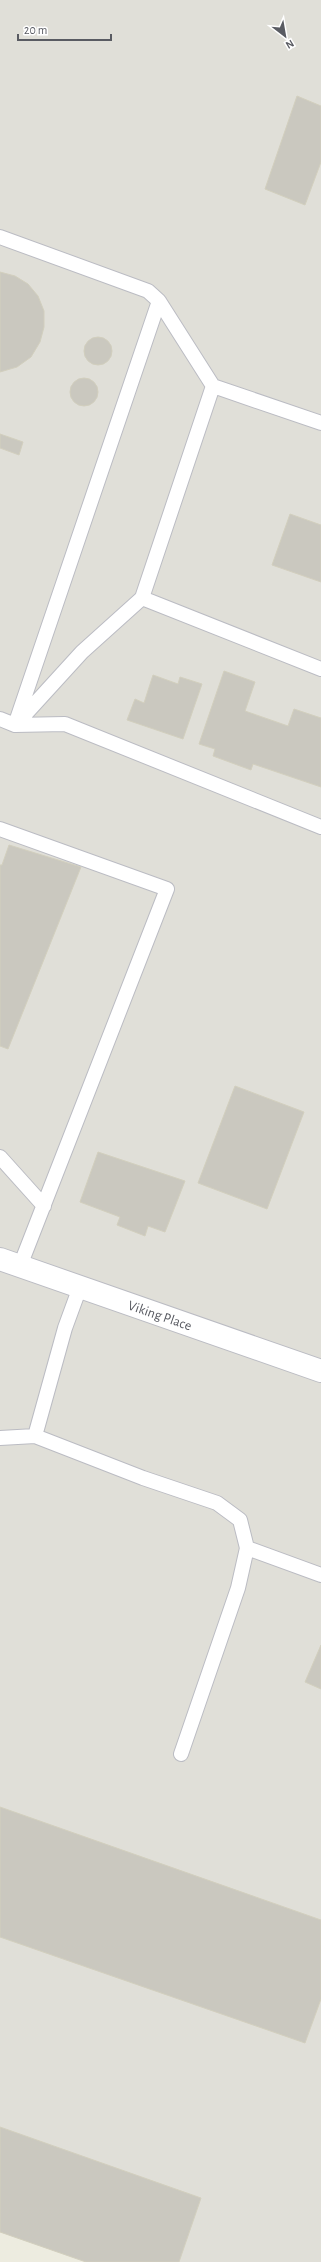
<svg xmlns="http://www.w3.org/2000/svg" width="321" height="2262" font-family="'Alegreya Sans',sans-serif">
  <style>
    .industrial { fill: #e0dfd8 }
    .building { fill: #cac8bf; stroke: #d2cfbe }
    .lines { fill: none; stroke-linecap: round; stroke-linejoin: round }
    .service-casing { stroke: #bbbcc3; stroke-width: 16 }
    .minor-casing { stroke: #bbbcc3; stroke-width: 24 }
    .service { stroke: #fff; stroke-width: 14 }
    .minor { stroke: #fff; stroke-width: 22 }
    .labels { text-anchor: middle; stroke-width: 4; stroke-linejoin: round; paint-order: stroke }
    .street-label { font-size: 14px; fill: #595b62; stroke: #fff }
  </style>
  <rect width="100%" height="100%" fill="#edece0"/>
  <path class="industrial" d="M0 0H321V2262H86L0 2232Z"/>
  <path class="building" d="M297 96 321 106V162L305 205 265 189Z
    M0 272 15 276 28 284 38 296 44 311V327L40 342 31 357 17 367 0 372Z
    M84 351a14 14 0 1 1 28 0a14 14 0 1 1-28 0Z
    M70 392a14 14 0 1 1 28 0a14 14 0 1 1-28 0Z
    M0 434 23 442 19 455 0 448Z
    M290 514 321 525V582L272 565Z
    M224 671 255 682 245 711 288 726 294 709 321 718V787L253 764 251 770 213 756 215 749 199 744Z
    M153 675 178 684 180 677 202 684 183 739 127 720 135 699 144 703Z
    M9 845 81 867 8 1049 0 1046V865H2Z
    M235 1086 304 1112 267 1209 198 1183Z
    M98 1152 185 1181 165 1232 148 1226 145 1236 117 1225 120 1217 80 1202Z
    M321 1645V1689L305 1682Z
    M0 1807 321 1920V1999L305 2043 0 1937Z
    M0 2127 201 2198 179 2262H86L0 2232Z"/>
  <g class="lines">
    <defs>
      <path id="service" d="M0 237 148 291 159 301 15 725
        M159 301 213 386 321 423
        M213 386 142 598 321 669
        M0 719 15 725 65 724 321 827
        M20 720 82 652 142 598
        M0 829 167 889 20 1266
        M0 1157 44 1206
        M80 1287 65 1328 35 1436 143 1478 217 1503 240 1520 247 1548 238 1588 181 1754
        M0 1438 35 1436
        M247 1548 321 1575"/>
      <path id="minor" d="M0 1259 321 1371"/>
    </defs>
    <use href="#service" class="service-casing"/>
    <use href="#minor" class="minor-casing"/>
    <use href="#service" class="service"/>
    <use href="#minor" class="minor"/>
  </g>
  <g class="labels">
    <g class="street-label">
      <text transform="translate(160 1315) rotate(19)" y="5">Viking Place</text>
    </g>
  </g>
  <g transform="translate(285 36) rotate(149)" stroke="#ffffff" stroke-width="3" paint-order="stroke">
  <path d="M0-3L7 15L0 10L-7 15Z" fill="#595b62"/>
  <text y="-6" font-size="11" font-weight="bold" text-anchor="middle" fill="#595b62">N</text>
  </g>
  <path d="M18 34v6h93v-6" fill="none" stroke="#595b62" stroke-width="2"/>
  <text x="24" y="34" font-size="12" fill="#595b62" stroke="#ffffff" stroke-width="3" paint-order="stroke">20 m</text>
</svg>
